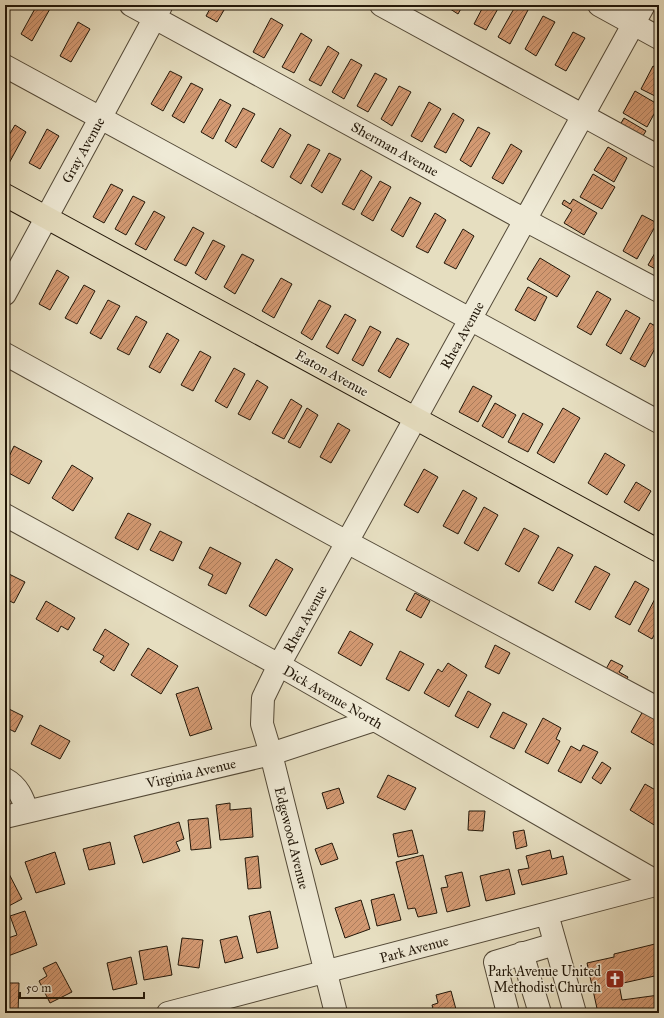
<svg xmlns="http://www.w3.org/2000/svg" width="664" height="1018" font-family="'IM FELL Great Primer',serif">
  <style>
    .building { fill: url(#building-hatch); stroke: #221709 }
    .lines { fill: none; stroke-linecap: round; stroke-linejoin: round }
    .minor-casing { stroke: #534937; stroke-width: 24 }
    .major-casing { stroke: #221709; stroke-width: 24 }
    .minor { stroke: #efead6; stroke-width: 22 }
    .major { stroke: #e6dec0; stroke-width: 22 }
    .labels { text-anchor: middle; stroke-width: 3; stroke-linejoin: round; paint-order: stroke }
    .street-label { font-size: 14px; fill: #221709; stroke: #efead6 }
    .poi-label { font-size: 14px; fill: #221709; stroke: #efead6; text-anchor: end }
  </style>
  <defs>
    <pattern id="building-hatch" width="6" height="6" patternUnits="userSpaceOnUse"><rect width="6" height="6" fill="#d39972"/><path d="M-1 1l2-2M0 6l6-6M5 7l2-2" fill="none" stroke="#ab7c5c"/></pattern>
  </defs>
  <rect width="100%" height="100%" fill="#e6dec0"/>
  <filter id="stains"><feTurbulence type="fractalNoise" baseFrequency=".005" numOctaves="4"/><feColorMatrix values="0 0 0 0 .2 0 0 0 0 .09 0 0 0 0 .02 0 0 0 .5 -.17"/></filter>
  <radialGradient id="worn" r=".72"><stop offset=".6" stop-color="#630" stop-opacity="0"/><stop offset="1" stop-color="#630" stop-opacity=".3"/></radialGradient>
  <path class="building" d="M37 5H47L51 7 32 41 21 34Z
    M212 5H227L217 22 206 16Z
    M448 5H463L458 14 447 7Z
    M484 5H500L486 30 474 24Z
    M516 5 528 10 510 44 498 37Z
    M543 16 555 22 536 56 525 49Z
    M271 18 283 25 264 58 253 52Z
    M78 22 90 29 71 62 60 56Z
    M573 32 585 38 566 71 555 65Z
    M301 33 312 40 294 73 282 67Z
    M328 46 339 53 321 86 309 80Z
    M351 59 362 65 344 99 332 92Z
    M653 66 659 69V98L641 89Z
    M170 71 182 77 163 111 151 104Z
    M375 73 387 79 368 112 357 106Z
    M191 83 203 89 184 123 172 116Z
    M399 86 411 92 392 126 381 119Z
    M635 91 659 105 647 127 623 113Z
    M220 99 231 105 213 139 201 132Z
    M429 102 441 109 422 142 411 136Z
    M243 108 255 114 236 148 225 141Z
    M453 113 464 120 446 153 434 147Z
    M624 118 646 131 632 153 611 140Z
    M15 125 26 132 8 165 5 164V142Z
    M478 127 490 133 471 167 460 160Z
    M280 128 291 135 273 168 261 161Z
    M47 129 59 136 40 169 29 163Z
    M308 144 320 150 301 184 290 177Z
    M511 144 522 151 503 184 492 178Z
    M608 147 627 158 614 182 594 170Z
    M329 153 341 159 322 193 311 186Z
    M361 170 372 177 354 210 342 204Z
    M593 174 615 187 602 209 580 197Z
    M380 181 391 187 373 221 361 214Z
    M111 184 123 190 104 223 93 217Z
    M133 196 145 202 126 235 115 229Z
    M410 197 421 203 403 237 391 230Z
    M573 199 597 213 584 235 564 223 572 210 562 204 564 200 570 204Z
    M154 211 165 217 146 250 135 244Z
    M435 213 446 220 428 253 416 247Z
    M642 215 657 223 637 259 623 251Z
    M193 227 204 233 186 266 174 260Z
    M463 229 474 236 456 269 444 263Z
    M213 240 225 246 206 280 195 273Z
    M659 246V271L648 265Z
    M242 254 254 260 235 294 224 287Z
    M540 258 570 276 557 297 527 279Z
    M57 270 69 277 50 310 39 304Z
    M281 278 292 284 274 318 262 311Z
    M84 285 95 291 77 324 65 318Z
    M528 287 547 297 535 321 515 310Z
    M597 291 611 299 591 335 577 327Z
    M108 300 120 306 101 339 90 333Z
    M319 300 331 306 312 340 301 333Z
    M626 310 640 318 621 354 606 345Z
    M345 314 356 320 338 354 326 347Z
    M136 316 147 322 129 355 117 349Z
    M650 323 659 328V341L645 367 630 359Z
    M370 326 381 332 363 366 352 360Z
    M167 333 179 340 160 373 149 367Z
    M397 338 409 344 390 378 378 371Z
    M200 351 211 357 193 391 181 385Z
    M234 368 245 374 227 408 215 401Z
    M257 380 268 387 250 420 238 414Z
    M473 386 492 396 478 422 459 412Z
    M291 399 302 406 284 439 272 433Z
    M495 403 516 415 503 438 482 426Z
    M307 408 318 415 300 448 288 442Z
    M563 408 580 418 554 463 537 453Z
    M523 413 543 424 528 452 508 442Z
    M338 423 350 430 331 463 320 457Z
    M14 446 42 461 29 484 5 471V465Z
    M605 453 625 465 607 495 588 483Z
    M72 465 93 478 73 511 52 498Z
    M424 469 438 477 418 513 404 505Z
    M636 482 651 491 639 511 624 502Z
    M463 490 477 498 458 534 443 526Z
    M484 507 498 515 478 551 464 543Z
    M128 513 151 524 138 550 115 538Z
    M524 528 539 536 519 572 505 564Z
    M160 531 182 542 173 561 150 550Z
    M210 547 241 563 226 594 208 585 213 575 199 568Z
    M558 547 573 555 553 591 538 583Z
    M276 559 293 569 266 616 249 606Z
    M595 566 610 574 590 610 575 602Z
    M5 572 25 582 14 603 5 599Z
    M635 581 649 589 630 625 615 617Z
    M415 593 430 601 421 618 406 610Z
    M657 595 659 596V626L652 639 638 631Z
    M46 601 75 618 68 630 61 626 58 632 36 619Z
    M105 629 129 644 114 671 100 662 104 656 93 650Z
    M350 631 373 644 361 666 338 653Z
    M495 645 510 653 499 674 485 667Z
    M148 648 178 666 161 694 131 675Z
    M400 651 424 664 409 691 386 679Z
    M611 660 623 666 619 672 628 677 622 687 602 676Z
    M448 663 467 675 449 707 424 693 438 669 442 672Z
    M198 687 212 729 190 736 176 694Z
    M468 691 491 704 478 728 455 716Z
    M5 707 23 716 15 732 5 727Z
    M643 711 659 721V748L631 732Z
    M503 712 527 724 514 749 490 737Z
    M543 718 561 728 556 739 560 741 548 764 525 752Z
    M40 725 70 741 60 759 31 744Z
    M583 745 598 752 581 783 558 771 571 746 580 751Z
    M602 762 611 768 601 784 592 778Z
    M388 775 416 788 405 810 377 797Z
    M645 784 659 792V828L630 810Z
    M339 788 344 803 327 809 322 793Z
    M230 803V810L251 808 253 837 220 840 216 805Z
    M469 811H485L483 831 468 830Z
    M208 818 211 848 191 850 188 820Z
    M179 822 184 839 176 842 180 851 143 863 134 836Z
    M412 830 418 853 398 857 393 834Z
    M524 830 527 846 516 849 513 832Z
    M110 842 115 864 89 870 83 849Z
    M332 843 338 859 321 865 315 849Z
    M550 850 552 859 563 856 567 874 522 885 518 870 529 868 526 856Z
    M55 852 65 884 36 893 25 862Z
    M423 855 437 913 418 917 415 908 408 909 396 862Z
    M258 856 261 888 248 889 245 858Z
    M509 869 515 894 486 901 480 876Z
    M7 870 22 899 5 908V871Z
    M462 872 470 906 447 912 441 888 448 887 445 876Z
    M394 894 401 920 377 926 371 900Z
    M361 900 370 929 345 938 335 908Z
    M25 911 37 945 8 956 5 947V939L17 935 10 916Z
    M270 911 278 948 257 953 249 916Z
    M237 936 243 958 225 963 220 940Z
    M182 938 203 940 199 968 178 965Z
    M659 943V975L619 984 622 1000 659 995V1013H598L587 963 614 957V954Z
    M167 946 172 975 144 980 139 951Z
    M131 957 137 984 113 990 107 963Z
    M56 962 72 992 50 1003 39 981 47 976 43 968Z
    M8 983H19L18 1013H5V992H8Z
    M451 991 457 1013H434L432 1005 438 1003 436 995Z"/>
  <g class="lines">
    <defs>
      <path id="minor" d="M131 5 525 220 659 291
        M381 5 659 157
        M599 5 659 38
        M5 66 659 422
        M5 294 161 6
        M5 354 332 534 659 709
        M5 515 279 665 659 883
        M5 779C18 786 23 798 27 811
        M5 817 271 754 374 720
        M547 914 575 1013
        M522 953 540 1013
        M168 1013 659 884
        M336 1013 271 754 262 724 263 698 279 665 644 5
        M508 1013 495 962 555 944"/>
      <path id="major" d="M5 195 659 551"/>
    </defs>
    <use href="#minor" class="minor-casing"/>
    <use href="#major" class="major-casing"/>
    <use href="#minor" class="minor"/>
    <use href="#major" class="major"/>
  </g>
  <defs>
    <symbol id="church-square" viewBox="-11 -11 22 22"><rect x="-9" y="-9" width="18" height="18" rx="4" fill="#8f2418" stroke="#efead6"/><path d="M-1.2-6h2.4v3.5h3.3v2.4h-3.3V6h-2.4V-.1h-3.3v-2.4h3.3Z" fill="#fff"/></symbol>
  </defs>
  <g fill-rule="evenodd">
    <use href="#church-square" x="604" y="968" width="22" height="22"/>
  </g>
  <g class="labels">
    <g class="street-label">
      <text transform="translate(395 149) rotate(29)" y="5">Sherman Avenue</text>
      <text transform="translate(83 150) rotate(-61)" y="5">Gray Avenue</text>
      <text transform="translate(462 335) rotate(-61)" y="5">Rhea Avenue</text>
      <text transform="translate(332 373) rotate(29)" y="5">Eaton Avenue</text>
      <text transform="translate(305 619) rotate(-61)" y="5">Rhea Avenue</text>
      <text transform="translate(333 697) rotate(30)" y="5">Dick Avenue North</text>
      <text transform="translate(191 773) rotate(-13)" y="5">Virginia Avenue</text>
      <text transform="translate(292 838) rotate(76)" y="5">Edgewood Avenue</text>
      <text transform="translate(414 949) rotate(-15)" y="5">Park Avenue</text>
    </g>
    <g class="poi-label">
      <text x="601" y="976">Park Avenue United<tspan x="601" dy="16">Methodist Church</tspan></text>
    </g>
  </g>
  <rect width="664" height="1018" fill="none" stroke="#e6dec0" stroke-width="20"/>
  <rect x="6" y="6" width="652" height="1006" fill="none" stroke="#221709" stroke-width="2"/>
  <rect x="10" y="10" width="644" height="998" fill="none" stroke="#221709"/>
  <path d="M20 992v6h124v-6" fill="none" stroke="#221709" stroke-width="2"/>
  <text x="26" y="992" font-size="12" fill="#221709" stroke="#efead6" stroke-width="3" paint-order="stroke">50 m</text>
  <rect width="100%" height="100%" filter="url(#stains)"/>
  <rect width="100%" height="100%" fill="url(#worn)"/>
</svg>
